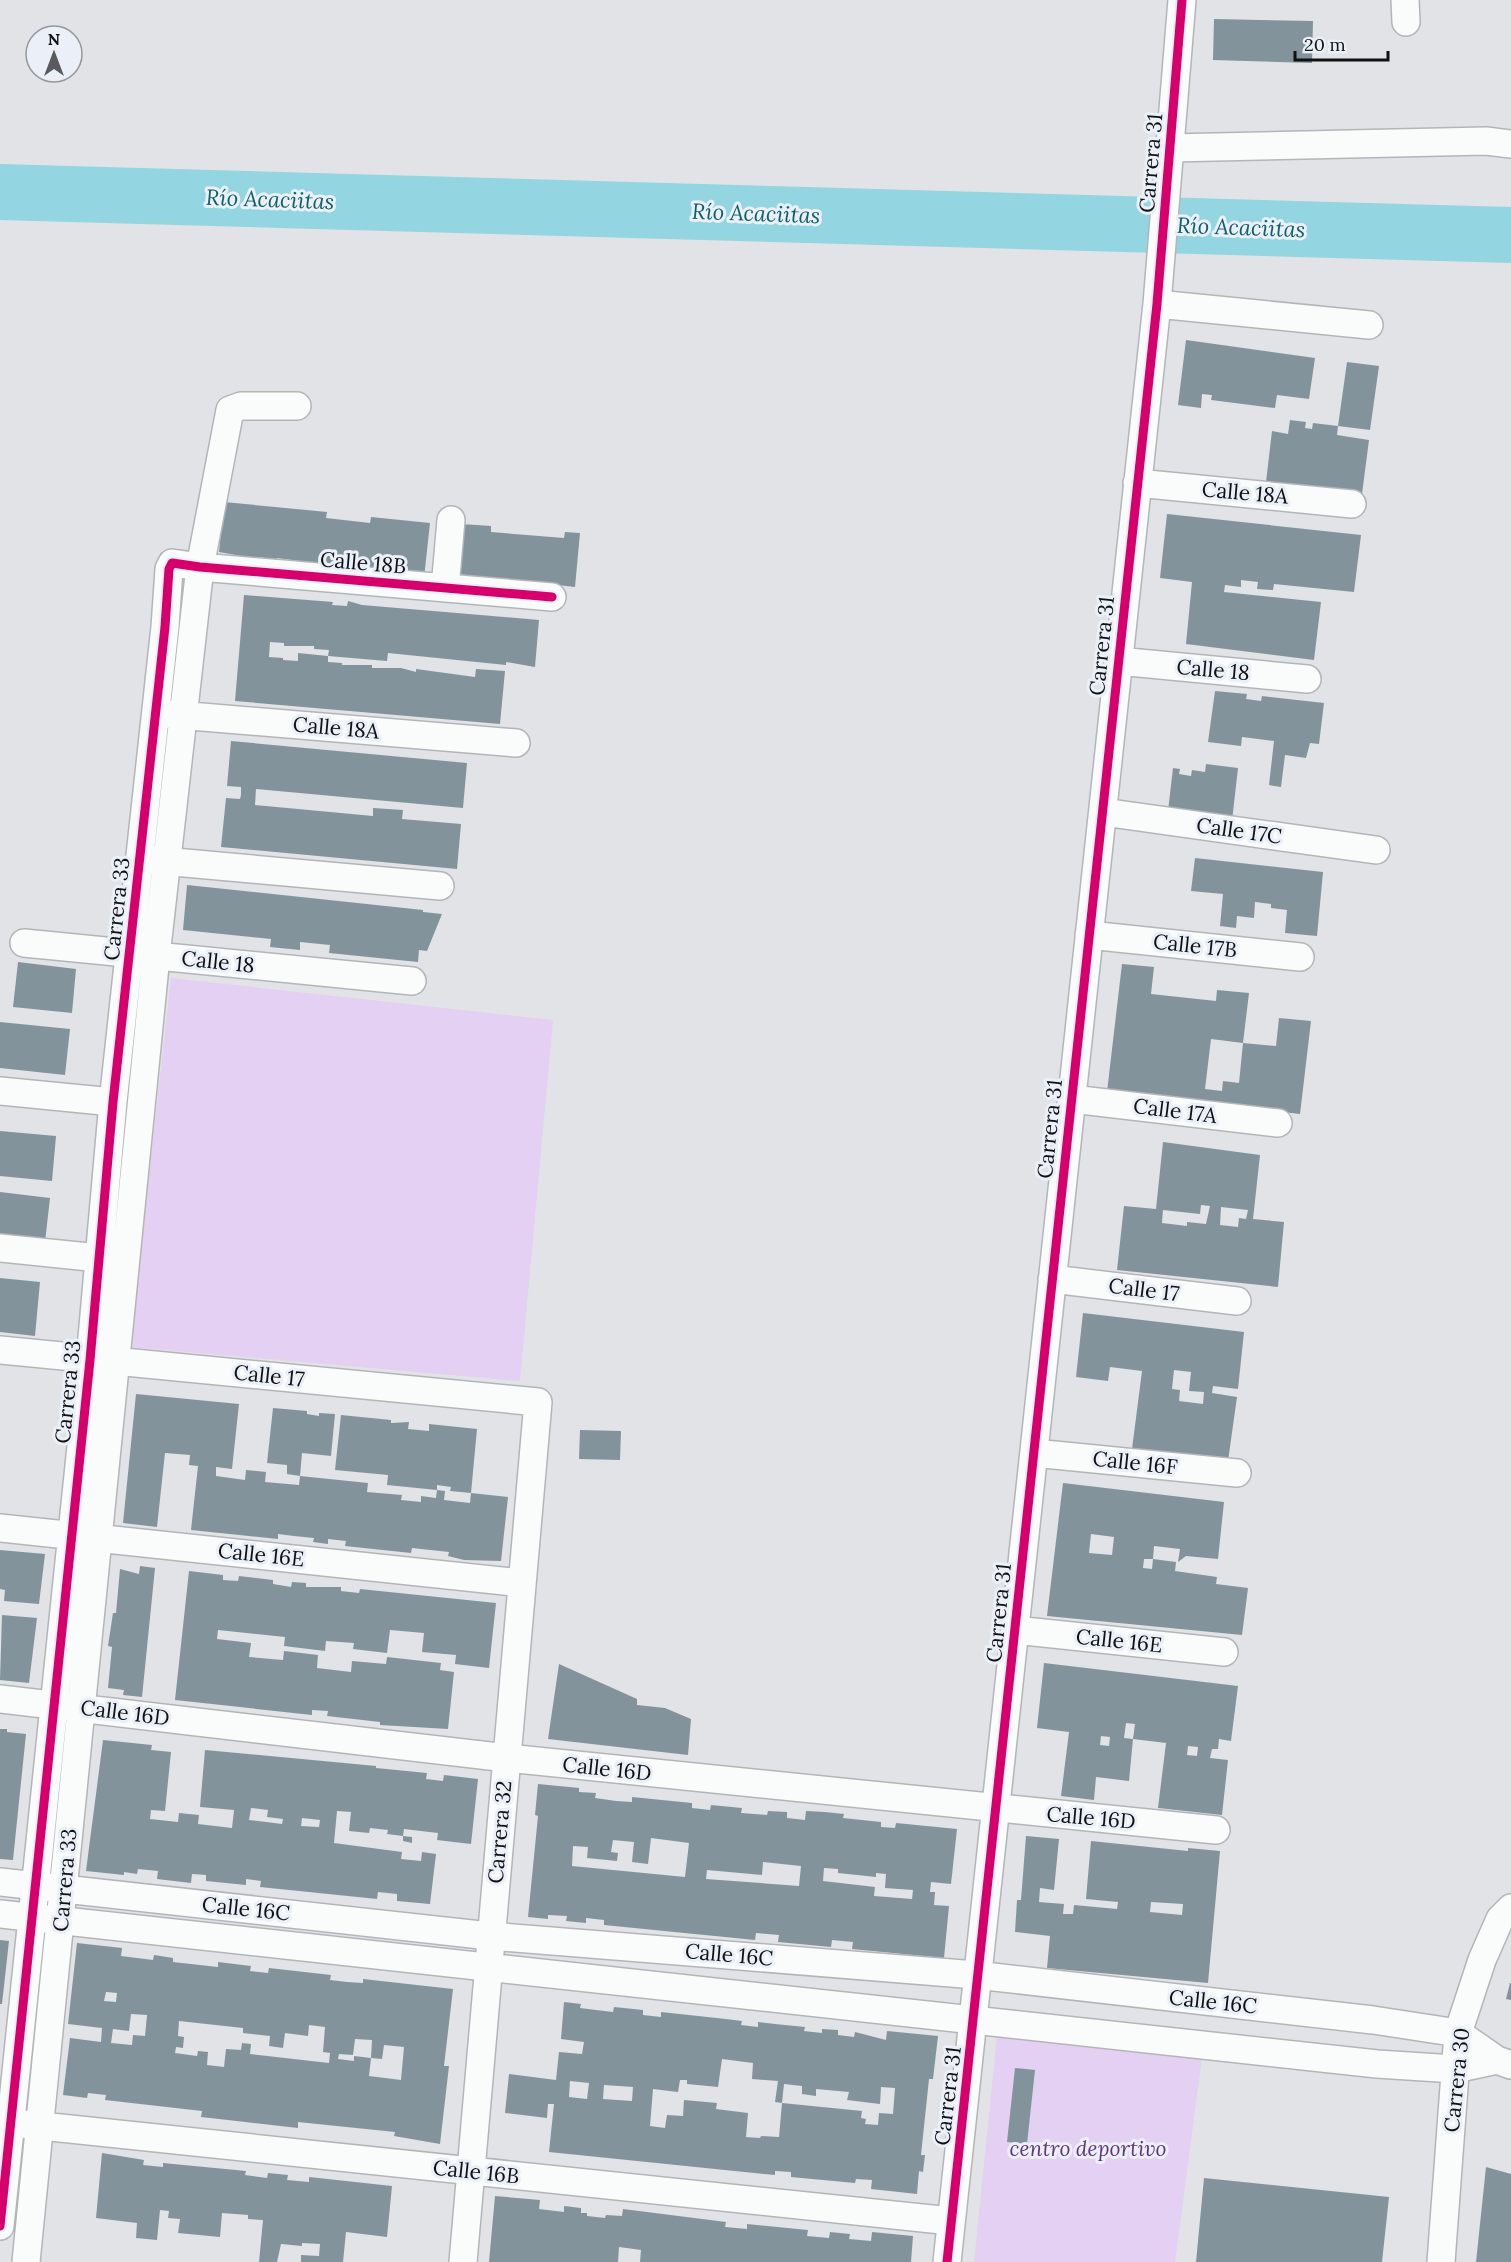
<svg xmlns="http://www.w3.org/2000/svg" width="1511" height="2262" font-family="Lora,serif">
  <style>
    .green { fill: #e3d0f3 }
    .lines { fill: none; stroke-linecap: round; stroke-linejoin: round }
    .river { stroke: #93d6e1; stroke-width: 56 }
    .building { fill: #83939c; fill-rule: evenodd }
    .minor-casing { stroke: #b3b5b8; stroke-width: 30 }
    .minor { stroke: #fafbfb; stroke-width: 27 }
    .cycleway-casing { stroke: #ebf0f8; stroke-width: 13 }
    .cycleway { stroke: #d6006c; stroke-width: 9 }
    .labels { text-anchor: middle; stroke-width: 6; stroke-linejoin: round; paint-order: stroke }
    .street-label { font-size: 21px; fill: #0f1113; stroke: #ebf0f8 }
    .park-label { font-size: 21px; font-style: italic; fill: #63367c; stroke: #ebf0f8 }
    .water-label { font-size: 22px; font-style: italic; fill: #0f606a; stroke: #ebf0f8 }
  </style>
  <rect width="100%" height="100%" fill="#e1e3e7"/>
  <path class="green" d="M171 978 553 1020 520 1381 130 1347Z
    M998 2026 1203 2050 1175 2262H974Z"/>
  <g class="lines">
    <path class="river" d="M0 192 1511 235"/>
  </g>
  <path class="building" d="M1214 19 1313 21 1312 63 1213 60Z
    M1186 340 1315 358 1309 399 1277 395 1275 408 1211 400 1212 395 1202 394 1201 408 1178 405Z
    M1347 362 1379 366 1370 430 1338 426 1337 435 1369 440 1362 494 1266 482 1272 431 1288 434 1290 420 1306 422 1305 428 1312 429 1313 423 1338 426Z
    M224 502 327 512 326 518 370 523 371 517 430 523 424 578 351 571V566L336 565V569L321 568V563L307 562 277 558V563L262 562 263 557H247L219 552Z
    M1167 514 1361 535 1354 592 1274 584 1273 590 1257 589 1258 582 1241 580V587L1225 585 1224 592 1321 602 1314 660 1186 644 1192 582 1160 578Z
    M461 524 491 526V532L564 538 565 532 580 533 575 587 457 574Z
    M244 595 333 602 332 605 347 606 348 601 362 605 539 620 535 667 506 662V665L388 653 387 661 328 656 329 650 314 649V646H284V643L270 642 269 657 283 658V660L298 661V653L328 656V662L342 663V665H372V668H401L416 672V669L475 677 476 669 505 671 500 724 235 701Z
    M1215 691 1247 694 1246 699 1261 701 1262 696 1324 703 1319 744 1310 743 1306 758 1285 755 1281 787 1269 785 1274 741 1242 737 1241 746 1208 742Z
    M231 741 467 763 463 808 256 789 255 805 373 816V808L403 810 402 819 461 824 457 869 221 847 226 798 240 799 241 795V787L227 786Z
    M1206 764 1238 768 1232 821 1168 811 1173 768 1180 769 1179 774 1191 776 1192 770 1205 772Z
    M1195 858 1323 872 1317 936 1285 933 1287 910 1271 908V904L1255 902 1254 918 1237 916 1236 928 1220 926 1223 894 1191 891Z
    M187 885 423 910V912L442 914 427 951 419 950 418 962 329 953 330 945 300 942V950L270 947 271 939 183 930Z
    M18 962 76 969 72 1013 13 1007Z
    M1122 964 1154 967 1151 994 1216 1001 1217 990 1249 993 1243 1043 1211 1039 1205 1089 1222 1091 1223 1081 1239 1083 1243 1043 1276 1046 1279 1018 1311 1021 1300 1114 1107 1092Z
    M0 1022 70 1029 65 1075 0 1068Z
    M0 1131 56 1136 52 1181 0 1176Z
    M1163 1142 1260 1155 1253 1219 1284 1222 1278 1287 1117 1270 1124 1206 1156 1209ZM1201 1205 1210 1206 1206 1224 1187 1222V1226L1162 1223 1163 1210 1200 1214ZM1221 1207 1248 1210 1246 1219 1239 1218 1238 1227 1220 1225Z
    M0 1192 50 1198 45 1242 0 1238Z
    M0 1278 40 1282 35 1336 0 1332Z
    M1083 1313 1244 1332 1238 1389 1213 1386 1212 1393 1237 1397 1228 1461 1132 1449 1142 1371 1110 1367 1108 1381 1076 1377ZM1174 1370 1191 1372 1189 1391 1204 1392 1203 1404 1179 1401 1180 1390 1172 1389Z
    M136 1394 239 1404 232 1469 216 1467V1476L245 1480 246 1470 266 1472 265 1482 299 1485 300 1476 368 1483 367 1492 402 1495 401 1500 421 1502V1496L436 1498 437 1490 445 1491 444 1500 470 1503 471 1493 450 1491 451 1487 437 1485V1490L387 1485 388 1475 335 1470 341 1415 391 1420V1423L409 1422 408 1429 429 1431V1424L477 1429 471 1493 508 1497 501 1561 464 1560 448 1556 449 1552 412 1548 411 1553 345 1546 346 1541 328 1539V1544L313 1542 314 1538 294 1536 278 1534V1539L191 1530 198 1466 189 1465 190 1455 165 1453 157 1527 123 1523Z
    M273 1408 307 1411V1414L319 1416V1413L335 1414 331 1456 302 1453 300 1476 287 1474V1465L267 1463Z
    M580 1430 621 1431 620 1460 579 1459Z
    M1063 1483 1224 1502 1218 1559 1186 1556 1178 1562 1180 1549 1154 1546 1153 1559 1176 1562 1175 1571 1217 1577 1216 1584 1248 1588 1242 1635 1047 1616ZM1091 1534 1114 1537 1112 1555 1089 1553ZM1144 1559H1153L1152 1569 1143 1568Z
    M0 1550 45 1554 39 1604 4 1601 5 1590 0 1589Z
    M140 1566 155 1568 142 1697 123 1695 124 1690 108 1688 112 1647 108 1646 113 1613H116L120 1569 139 1574Z
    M189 1571 223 1575V1580L238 1581 239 1576 273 1580V1584L291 1587 292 1582 306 1583V1587H341V1591L359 1593 360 1589 496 1603 489 1668 455 1664 456 1655 422 1652 424 1633 390 1630 387 1653 353 1649 354 1643 326 1641 325 1651 284 1646 285 1637 218 1630 217 1639 251 1643 249 1657 283 1660 284 1651 318 1655 317 1668 351 1672 352 1661 386 1664 387 1657 441 1663 440 1670 454 1672 448 1729 380 1725V1722L327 1716 328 1711 312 1710V1715L175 1700Z
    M2 1615 37 1618 29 1683 0 1680Z
    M1044 1663 1238 1686 1231 1741 1219 1739 1218 1749H1212L1210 1758 1228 1760 1222 1815 1158 1808 1166 1743 1133 1739 1135 1724 1126 1723 1124 1738 1133 1739 1129 1781 1096 1777 1094 1800 1061 1796 1069 1732 1037 1728ZM1101 1736 1110 1737 1109 1746 1100 1745ZM1188 1746 1198 1747 1197 1756 1187 1755Z
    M559 1664 637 1699V1705L665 1708 691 1719 688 1755 548 1739Z
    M0 1729H7V1732L26 1734 13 1860 0 1859Z
    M103 1740 152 1745 151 1750 171 1752 165 1811 151 1810 150 1819 178 1822 179 1813 199 1815 198 1824 232 1828 234 1810 200 1807 205 1750 376 1766V1768L427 1773 426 1779 443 1781 444 1775 478 1779 471 1844 437 1840 438 1833 404 1829 403 1836 412 1837V1843L403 1841V1836L387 1834 388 1830 370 1828 369 1833 349 1831 351 1812 337 1811 334 1843 402 1852 401 1859 421 1861 422 1852 436 1854 430 1904 397 1901V1894L378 1892 377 1899 260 1887 261 1881 246 1879V1885L206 1881V1875L192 1874 191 1883 157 1879 158 1871 138 1869 137 1874 124 1872V1875L86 1871ZM251 1808 268 1810 267 1817 283 1819 282 1824 249 1820ZM302 1818 320 1820 319 1827 301 1826Z
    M538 1784 579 1788V1792L596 1793 595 1798 616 1801 632 1802V1797L692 1803V1808L710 1810 711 1805 742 1808 741 1813 767 1815 768 1811 787 1812V1818L805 1820 806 1811 825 1812 844 1814 843 1818 881 1822V1827L895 1828 896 1823 957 1829 951 1884 931 1882 930 1892H935L934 1905 949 1906 944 1958 852 1949 853 1942 832 1940 831 1947 778 1942 779 1935 756 1933 755 1940 604 1925V1920L586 1918V1923L566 1921 567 1916 548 1915V1919L528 1917 538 1816 535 1815ZM651 1838 689 1843 685 1877 572 1866 573 1846 588 1847 587 1858 617 1861 618 1853 611 1852 613 1840 634 1842 632 1862 648 1864ZM763 1862 801 1866 799 1886 706 1879 707 1870 762 1875ZM824 1868 838 1869V1873L876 1877V1873L886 1874 885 1888 913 1890 912 1899 874 1896 875 1887 823 1881Z
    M1026 1836 1059 1839 1054 1890 1040 1888 1039 1902 1064 1904 1063 1914H1073L1074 1905 1117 1909 1118 1902 1086 1899 1091 1841 1188 1851V1848L1220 1851 1208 1983 1047 1968 1050 1936 1015 1932 1017 1900H1021ZM1151 1902 1183 1904 1182 1915 1150 1912Z
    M0 1940 9 1941 2 2004H0Z
    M77 1943 122 1948 121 1956 153 1960 154 1955 173 1958V1962L218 1967V1962L251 1966 250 1971 268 1973 269 1968 331 1975 330 1980 347 1982 363 1983V1979L453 1989 444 2066H449L440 2144 394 2136 395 2132 298 2122V2128L219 2119 201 2117 202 2111 105 2100 106 2095 88 2093 87 2098 63 2095 70 2038 101 2042 102 2028 68 2024ZM106 1992 117 1993 116 2002 104 2001ZM131 2014 147 2015 145 2036 133 2035 132 2045 111 2043 113 2029 129 2031ZM179 2021 243 2028V2033L270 2036 269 2046 283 2048 285 2033 308 2036 309 2025 325 2027 323 2052 330 2053 329 2063 250 2054 251 2044 242 2043 241 2050 226 2049 224 2067 207 2065 208 2052 198 2051 197 2056 175 2053 176 2047 183 2048 184 2037 178 2036ZM355 2039 372 2040 371 2058 382 2059 384 2045 404 2047 401 2080 369 2076 371 2058 354 2056V2061L338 2059 339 2054 353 2055Z
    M1510 1983H1511V2000L1506 1999Z
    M564 2002 581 2004 580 2008 596 2010 613 2012 614 2007 643 2010V2015L661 2017V2012L726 2019 742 2021 741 2025 758 2027V2022L775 2024 805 2027 804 2031 822 2033V2029L838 2030V2035L854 2037 855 2032 886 2040 887 2031 938 2036 933 2079H929L921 2155H925L923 2172 919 2171 917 2194 871 2189 872 2180 856 2179 855 2183 791 2177V2172L775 2171V2175L549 2152 554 2104H548L547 2118 505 2113 509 2074 556 2080 559 2052 582 2054 584 2042 561 2039ZM722 2059 753 2063 752 2079 778 2081 775 2102 782 2103 784 2084 802 2086V2094L816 2096V2089L849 2092 847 2100 880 2104 881 2087 895 2088 893 2114 879 2113 878 2125 865 2124 866 2119 861 2118 862 2111 782 2103 779 2137 761 2136 760 2138 746 2137 748 2113 716 2109 717 2103 684 2100 683 2116 667 2115 665 2128 650 2126 653 2089 678 2092 680 2080H687V2084L718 2087ZM570 2081 589 2083 587 2099 569 2097ZM604 2085 633 2087 632 2101 603 2099Z
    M1015 2068 1035 2070 1027 2144 1007 2142Z
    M102 2153 144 2160 143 2165 163 2167V2163L246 2171 245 2175 267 2178 268 2173 288 2175 287 2180 309 2182V2177L392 2186 387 2237 346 2232 343 2262H301V2255L319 2256 320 2244 302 2243V2246L281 2244 277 2262H259L263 2220 248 2219V2215L222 2213 220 2237 178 2233 180 2219 168 2218 169 2211 160 2210 157 2240 136 2238 137 2223 96 2218Z
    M1486 2167 1511 2174V2262H1476Z
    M1204 2178 1389 2197 1382 2262H1196Z
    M495 2196 540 2200 539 2209 564 2212V2206L581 2208V2213H587V2216L605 2218 606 2215 622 2216 623 2209 726 2222 725 2227 747 2229V2224L808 2230 807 2236 829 2238 830 2232 850 2234 849 2239 871 2241 872 2232 913 2236 911 2262H640L641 2250 619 2247 618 2262H489Z"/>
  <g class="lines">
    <defs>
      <path id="minor" d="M1405 0 1406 22
        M1170 148 1486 141 1511 144
        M1157 304 1369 325
        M1137 483 1352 504
        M445 588 451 520
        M1118 661 1307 679
        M166 714 516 743
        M1103 812 1376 850
        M152 860 440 886
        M1089 935 1300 957
        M24 943 412 981
        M0 1091 113 1102
        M1072 1099 1278 1123
        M0 1248 99 1258
        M1052 1279 1237 1301
        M0 1350 538 1402 463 2262
        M1034 1453 1237 1473
        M0 1528 522 1583
        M1015 1630 1224 1652
        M0 1699 507 1758 1216 1830
        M0 1882 490 1936 976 1975 1373 2020 1458 2033 1497 2060 1511 2065
        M0 1914 1377 2064 1455 2069 1497 2060
        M22 2124 951 2221
        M0 2226 90 1360 113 1102 165 627 169 569 172 563 200 567 552 597
        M26 2262 156 956 200 567 230 410 241 406H297
        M947 2262 1157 304 1182 0
        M1441 2262 1458 2033 1482 1960 1500 1919 1511 1908"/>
    </defs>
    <use href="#minor" class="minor-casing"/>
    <use href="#minor" class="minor"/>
    <defs>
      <path id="cycleway" d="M0 2226 90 1360 113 1102 165 627 169 569 172 563 200 567 552 597
        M947 2262 1157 304 1182 0"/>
    </defs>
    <use href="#cycleway" class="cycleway-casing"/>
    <use href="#cycleway" class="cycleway"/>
  </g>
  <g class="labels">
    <g class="street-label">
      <text transform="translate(1151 163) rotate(-85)" y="7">Carrera 31</text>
      <text transform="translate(1245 493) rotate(5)" y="7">Calle 18A</text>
      <text transform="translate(363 563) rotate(5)" y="7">Calle 18B</text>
      <text transform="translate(1102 646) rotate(-84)" y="7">Carrera 31</text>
      <text transform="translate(1213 670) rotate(5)" y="7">Calle 18</text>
      <text transform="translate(336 728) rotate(5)" y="7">Calle 18A</text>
      <text transform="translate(1239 831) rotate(8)" y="7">Calle 17C</text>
      <text transform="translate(117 909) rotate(-84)" y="7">Carrera 33</text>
      <text transform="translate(1195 946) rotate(6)" y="7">Calle 17B</text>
      <text transform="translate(218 962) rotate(6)" y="7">Calle 18</text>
      <text transform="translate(1175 1111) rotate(7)" y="7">Calle 17A</text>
      <text transform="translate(1050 1129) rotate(-84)" y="7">Carrera 31</text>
      <text transform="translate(1144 1290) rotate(7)" y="7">Calle 17</text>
      <text transform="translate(269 1376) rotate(6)" y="7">Calle 17</text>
      <text transform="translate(68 1392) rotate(-84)" y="7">Carrera 33</text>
      <text transform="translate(1135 1463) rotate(6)" y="7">Calle 16F</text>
      <text transform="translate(261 1555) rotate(6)" y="7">Calle 16E</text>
      <text transform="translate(999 1613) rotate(-84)" y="7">Carrera 31</text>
      <text transform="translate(1119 1641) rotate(6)" y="7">Calle 16E</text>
      <text transform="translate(125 1713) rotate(7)" y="7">Calle 16D</text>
      <text transform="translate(607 1769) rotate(6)" y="7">Calle 16D</text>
      <text transform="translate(1091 1818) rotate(5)" y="7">Calle 16D</text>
      <text transform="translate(500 1832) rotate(-85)" y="7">Carrera 32</text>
      <text transform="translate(65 1880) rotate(-85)" y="7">Carrera 33</text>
      <text transform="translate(246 1909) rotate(6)" y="7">Calle 16C</text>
      <text transform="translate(729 1955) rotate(5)" y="7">Calle 16C</text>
      <text transform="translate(1213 2002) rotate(6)" y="7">Calle 16C</text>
      <text transform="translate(1457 2080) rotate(-84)" y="7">Carrera 30</text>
      <text transform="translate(948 2096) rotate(-83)" y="7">Carrera 31</text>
      <text transform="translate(476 2172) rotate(6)" y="7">Calle 16B</text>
    </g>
    <g class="park-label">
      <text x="1088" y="2156">centro deportivo</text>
    </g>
    <g class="water-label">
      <text transform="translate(270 199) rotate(2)" y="8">Río Acaciitas</text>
      <text transform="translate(756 213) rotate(2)" y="8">Río Acaciitas</text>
      <text transform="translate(1241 227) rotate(2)" y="8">Río Acaciitas</text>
    </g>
  </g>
  <g transform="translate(54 54)"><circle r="28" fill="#ebf0f8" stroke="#93979c" stroke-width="1.5"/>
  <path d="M0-4.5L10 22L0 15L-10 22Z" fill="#585a5d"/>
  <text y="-9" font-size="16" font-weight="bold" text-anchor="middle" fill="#0f1113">N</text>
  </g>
  <path d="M1295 51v9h93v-9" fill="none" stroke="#0f1113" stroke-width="3"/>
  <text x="1304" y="51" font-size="18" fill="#0f1113" stroke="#ebf0f8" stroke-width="4.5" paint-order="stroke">20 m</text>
</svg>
